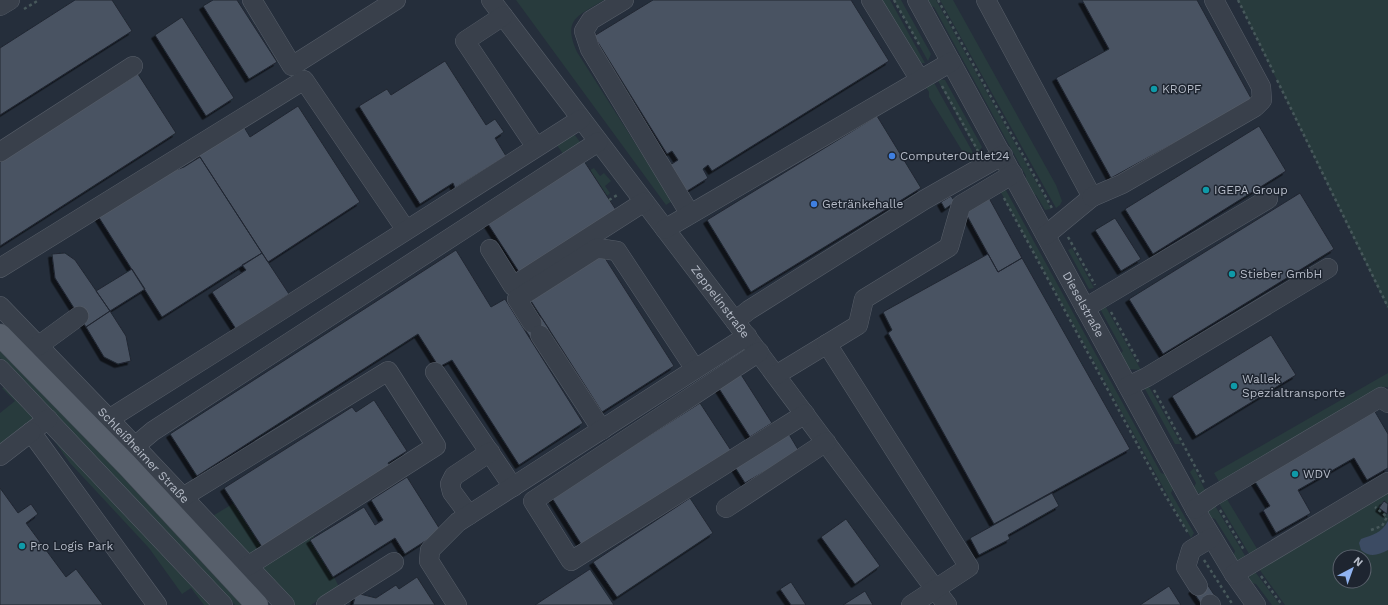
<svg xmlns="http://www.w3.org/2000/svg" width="1388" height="605" font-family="'Work Sans',sans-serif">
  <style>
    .green { fill: #283b3d; fill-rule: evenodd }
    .water { fill: #3c4b63 }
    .building { fill: #4a5362; stroke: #202732; filter: url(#shadow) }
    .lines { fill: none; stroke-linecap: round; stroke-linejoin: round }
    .minor-casing { stroke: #575e69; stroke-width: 20 }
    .major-casing { stroke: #424954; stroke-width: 23 }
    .path { stroke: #47585b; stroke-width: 2.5; stroke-dasharray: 3 3; stroke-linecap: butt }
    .minor { stroke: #39404b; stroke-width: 19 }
    .major { stroke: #575f6b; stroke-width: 22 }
    .culture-dot { fill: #0f9aa8; stroke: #1e2530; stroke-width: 1.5 }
    .shop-dot { fill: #3f7fe0; stroke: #1e2530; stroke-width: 1.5 }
    .labels { text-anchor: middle; stroke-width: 3; stroke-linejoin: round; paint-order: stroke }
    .poi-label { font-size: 12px; fill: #b5bbc7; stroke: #1e2530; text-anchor: start }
    .street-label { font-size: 12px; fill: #b5bbc7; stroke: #1e2530 }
  </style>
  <defs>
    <filter id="shadow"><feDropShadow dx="-3.5" dy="3.5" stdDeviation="0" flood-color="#0009"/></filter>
  </defs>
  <rect width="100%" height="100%" fill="#252e3b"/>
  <path class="green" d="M516 0H604C578 16 562 19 577 52L672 201 666 205Z
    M878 0H890L925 63H917Z
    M894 0H901L931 54 928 61Z
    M924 0H936L1051 209 1045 210 1036 195 1031 193 1025 183 1026 176 934 7 927 6Z
    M940 0H953L1056 185 1062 201 1060 205 1056 208Z
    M1238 0H1388V309Z
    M937 79 945 80 982 147 978 153Z
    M933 81 976 158 969 162 929 97V92L925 86Z
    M574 134 584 147 566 158 554 141Z
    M594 168 600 176 604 173 611 181 605 186 610 193 607 196 590 170Z
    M1003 185 1161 473 1168 475 1174 487 1171 493 1194 533 1191 538 999 189Z
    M1072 248 1094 288 1089 289 1068 250Z
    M1103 302 1141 370 1128 369 1120 354 1123 351 1098 305Z
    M0 350 133 484 247 605H235L0 358Z
    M1388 373V387H1382L1221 485 1214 473Z
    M1148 385 1181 444H1175L1145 389Z
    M9 386 38 416 0 445V413L15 401 2 388Z
    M51 436 215 605H204L191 588 182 594 149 548 70 463Z
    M1194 468 1207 494 1197 493 1194 487 1196 483 1190 472Z
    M1388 490V605H1285L1257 566ZM1340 557H1364V581H1340Z
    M1225 496 1259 552 1251 557 1217 500Z
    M234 503 264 550 257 555 244 551 211 517Z
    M1214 504 1247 559 1237 561 1233 557 1235 551 1215 519 1210 517 1207 511Z
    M312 532 339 587 311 605H293L258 567Z
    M1253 569 1280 605H1272L1256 584 1251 583 1249 577Z"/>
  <path class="water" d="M1388 521V550C1378 555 1370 558 1361 550L1359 543 1361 539C1372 535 1382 533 1388 521Z"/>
  <path class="building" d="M75 0H112L132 31 0 115V48Z
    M213 0H237L277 62 249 79 203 6Z
    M653 0H851L889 61 712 171 708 165 703 169 708 178 684 193 667 167 678 160 672 151 667 154 594 36Z
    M1082 0H1197L1252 100 1111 178 1056 78 1109 49Z
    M182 17 234 98 206 116 155 35Z
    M445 61 486 125 495 119 504 132 495 138 506 156 455 188 453 183 420 204 359 106 387 89 391 95Z
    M138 74 176 133 0 246V162Z
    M298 106 360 202 268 262 196 151 241 122 250 137Z
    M877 116 921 188 751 292 707 220Z
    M1259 126 1286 171 1153 254 1125 209Z
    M200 157 262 253 162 317 98 216 162 175 184 167Z
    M584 161 618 213 521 275 488 224Z
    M1300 193 1334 249 1163 354 1129 299Z
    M951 196 955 202 945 209 941 202Z
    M989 198 1022 258 998 272 965 212Z
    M1115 218 1141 259 1121 271 1095 230Z
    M456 250 491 307 505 299 583 423 519 465 452 360 439 367 418 334 197 476 170 434Z
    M65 253 75 260 110 311 86 327 55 278 52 254Z
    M262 253 289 294 236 329 212 292 246 270 242 265Z
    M988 254 998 272 1022 258 1130 449 994 524 888 333 892 330 883 312Z
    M603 255 674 366 602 412 531 301Z
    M132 269 145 289 110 311 96 291Z
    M110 311 126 336 131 361 118 364 104 357 86 327Z
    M541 317 549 329 532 340 524 328Z
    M1271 335 1296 375 1196 436 1172 396Z
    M740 373 772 423 750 437 718 387Z
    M374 400 407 451 388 463 392 470 264 550 224 488 352 407 356 412Z
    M700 403 732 452 583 547 552 498Z
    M1374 410 1388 434V468L1367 480 1354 458 1298 490 1311 513 1276 533 1263 510 1270 506 1254 480Z
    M787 431 799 451 745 483 733 464Z
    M407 477 441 531 405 554 395 538 333 577 310 540 364 507 375 525 383 520 371 500Z
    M0 488 18 513 31 504 38 514 26 523 66 577 76 569 103 605H0Z
    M1052 493 1059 506 1008 535 1010 539 979 555 970 538Z
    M690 498 713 533 617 597 593 562Z
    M1384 501 1388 504 1387 514 1379 508Z
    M846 519 880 566 855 584 821 537Z
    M590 569 614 605H535Z
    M417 577 435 605H353L356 593 376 598 396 585 399 589Z
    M1205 581 1217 599 1202 605 1192 590Z
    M791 582 806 605H791L780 589Z
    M1169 586 1181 605H1140Z
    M865 591 873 605H843Z"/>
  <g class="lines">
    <defs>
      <g id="minor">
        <path d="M252 0 292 66 396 0"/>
        <path id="s1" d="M491 0 735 321 947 605"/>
        <path d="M624 0 591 20 584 31 590 49 690 214"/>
        <path d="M871 0 920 80"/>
        <path id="s2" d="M917 0 1195 509 1234 574 1256 605"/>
        <path d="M986 0 1092 197 1046 235"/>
        <path d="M0 6 10 0"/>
        <path d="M503 16 465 41 536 147"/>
        <path d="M0 152 133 66"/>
        <path d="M1092 197 1122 184 1255 107 1262 100 1261 87 1214 0"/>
        <path d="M665 229 951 62"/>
        <path d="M490 249 513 286 644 202"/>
        <path d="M0 268 304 80 406 230"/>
        <path id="s3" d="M0 306 109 419 285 605"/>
        <path d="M1085 308 1268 199"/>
        <path d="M735 321 749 310 924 200 1003 155"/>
        <path d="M532 323 517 299 597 248 617 251 695 369"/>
        <path d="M540 335 602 430"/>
        <path d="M38 346 79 316"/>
        <path d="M759 352 533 501 571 561 805 414"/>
        <path d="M0 369 223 605"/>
        <path d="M435 372 513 487"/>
        <path d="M776 375 827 344"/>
        <path d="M1128 386 1147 377 1328 268"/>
        <path d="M48 419 31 432 157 605"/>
        <path d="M109 419C267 320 424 219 581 119"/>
        <path d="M135 446 153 431 598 142"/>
        <path d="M0 456 31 432"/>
        <path d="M183 497 388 371 436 446 248 566"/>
        <path d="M726 508 826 442"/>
        <path d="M1195 509 1212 497 1381 397 1388 403"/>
        <path d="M469 515 452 492 450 484 454 476 490 452"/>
        <path d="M1234 574 1388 482"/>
        <path d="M1198 586 1186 567 1191 550 1211 538"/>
        <path d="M1210 604 1211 605"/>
        <path d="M326 605 394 562"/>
        <path d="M457 605 429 561 430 550 458 522 747 336"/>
        <path d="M911 605 969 567 827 344 858 325 864 299 949 247 961 205 1013 174"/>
      </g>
      <path id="major" d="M0 335 127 465 257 605"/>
    </defs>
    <use href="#minor" class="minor-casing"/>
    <use href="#major" class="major-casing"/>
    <path class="path" d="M894 0 920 46
      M938 0 1053 210
      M1238 0 1274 73
      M24 9 39 0
      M1277 80 1388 307
      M942 86 978 151
      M1004 198 1161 488 1188 533
      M609 200 619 194
      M1068 237 1095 285
      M1111 312 1139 363
      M1154 390 1204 483
      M1220 510 1244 550
      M1371 530 1382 526 1387 517 1375 507
      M1204 560 1233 605
      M1261 576 1282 605"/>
    <use href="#minor" class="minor"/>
    <use href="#major" class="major"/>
  </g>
  <g class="culture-dot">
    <circle cx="1154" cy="89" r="4"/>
    <circle cx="1206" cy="190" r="4"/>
    <circle cx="1232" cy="274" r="4"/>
    <circle cx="1234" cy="386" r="4"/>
    <circle cx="1295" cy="474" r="4"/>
    <circle cx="22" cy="546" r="4"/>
  </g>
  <g class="shop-dot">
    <circle cx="892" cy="156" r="4"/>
    <circle cx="814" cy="204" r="4"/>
  </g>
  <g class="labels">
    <g class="poi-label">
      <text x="1162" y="93">KROPF</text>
      <text x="900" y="160">ComputerOutlet24</text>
      <text x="1214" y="194">IGEPA Group</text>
      <text x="822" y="208">Getränkehalle</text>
      <text x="1240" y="278">Stieber GmbH</text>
      <text x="1242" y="383">Wallek<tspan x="1242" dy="14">Spezialtransporte</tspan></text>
      <text x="1303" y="478">WDV</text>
      <text x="30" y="550">Pro Logis Park</text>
    </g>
    <g class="street-label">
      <text dy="4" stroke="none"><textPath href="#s1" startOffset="379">Zeppelinstraße</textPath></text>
      <text dy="4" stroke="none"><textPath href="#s2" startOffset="347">Dieselstraße</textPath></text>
      <text dy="4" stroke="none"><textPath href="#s3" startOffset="207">Schleißheimer Straße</textPath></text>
    </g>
  </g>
  <g transform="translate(1352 569) rotate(41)"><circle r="19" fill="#1e2530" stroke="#5a616c"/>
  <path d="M0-3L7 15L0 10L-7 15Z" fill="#90b3f0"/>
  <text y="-6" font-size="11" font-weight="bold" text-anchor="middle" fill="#b5bbc7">N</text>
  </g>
</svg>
